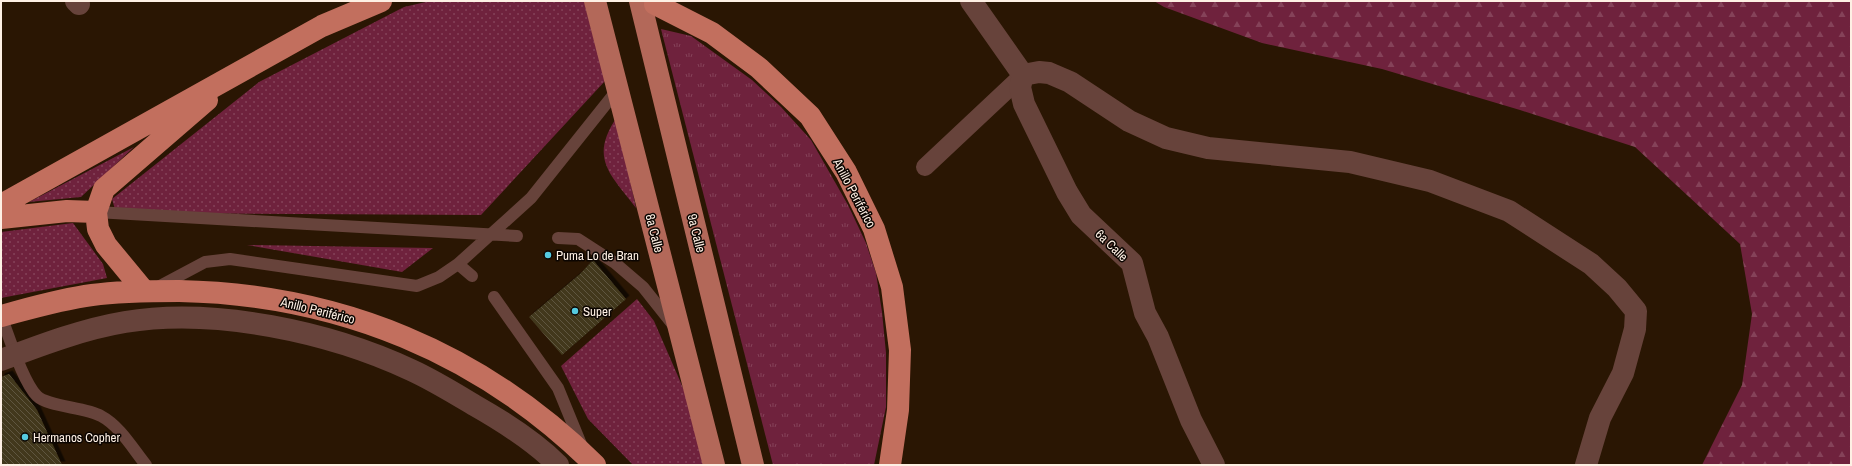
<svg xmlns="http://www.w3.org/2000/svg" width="1852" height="466" font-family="'Archivo Narrow',sans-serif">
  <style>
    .grass { fill: url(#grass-dots) }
    .forest { fill: url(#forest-firs) }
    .park { fill: url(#park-tufts) }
    .building { fill: url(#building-back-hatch); filter: url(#shadow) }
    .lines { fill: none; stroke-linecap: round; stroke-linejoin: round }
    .service { stroke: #67433b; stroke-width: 12 }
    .pedestrian { stroke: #67433b; stroke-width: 18 }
    .minor { stroke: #67433b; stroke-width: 22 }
    .tertiary { stroke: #67433b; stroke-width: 22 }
    .primary { stroke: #b36859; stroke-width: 22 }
    .trunk { stroke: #c26f5e; stroke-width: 22 }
    .poi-dot { fill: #55cae0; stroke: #0c0501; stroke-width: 1.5 }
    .labels { text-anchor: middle; stroke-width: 3; stroke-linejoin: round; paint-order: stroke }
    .street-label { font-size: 13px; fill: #fef0e4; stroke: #0c0501 }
    .poi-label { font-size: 13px; fill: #fef0e4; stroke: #0c0501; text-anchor: start }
  </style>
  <defs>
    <pattern id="grass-dots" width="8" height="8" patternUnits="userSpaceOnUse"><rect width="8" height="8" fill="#6f223d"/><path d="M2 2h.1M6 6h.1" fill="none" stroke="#854259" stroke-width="1.8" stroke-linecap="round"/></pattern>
    <pattern id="forest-firs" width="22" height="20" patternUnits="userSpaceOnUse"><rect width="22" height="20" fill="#6f223d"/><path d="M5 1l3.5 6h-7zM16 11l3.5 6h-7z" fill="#854259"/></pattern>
    <pattern id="park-tufts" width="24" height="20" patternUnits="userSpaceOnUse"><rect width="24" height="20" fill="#6f223d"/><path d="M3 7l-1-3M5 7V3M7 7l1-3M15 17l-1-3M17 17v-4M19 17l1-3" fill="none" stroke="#854259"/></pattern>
    <pattern id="building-back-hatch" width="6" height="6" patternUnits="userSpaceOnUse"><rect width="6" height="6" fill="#42391e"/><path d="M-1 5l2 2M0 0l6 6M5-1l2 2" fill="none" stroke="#5e563f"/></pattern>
    <filter id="shadow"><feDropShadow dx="3.5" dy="-3.5" stdDeviation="0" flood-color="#0009"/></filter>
  </defs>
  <rect width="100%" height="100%" fill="#2a1603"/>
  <path class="grass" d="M430 1H584L605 81 481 215 116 213 112 199 259 82 404 7Z
    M617 117 636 208C610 174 589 158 617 117Z
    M134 147 81 197 29 202Z
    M73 223 103 264 107 278 1 298V232Z
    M247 245 432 248H433L402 272Z
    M637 299 654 321 687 397 704 465H633L588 419 561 366Z"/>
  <path class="forest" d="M1154 1H1851V465H1702L1742 385 1752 314 1740 244 1635 147 1520 110 1382 69 1262 43 1164 7Z"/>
  <path class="park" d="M661 29 691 36 752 80 781 107 811 140 848 205 866 243 876 273 882 312 886 353V407L874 465H773Z"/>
  <path class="building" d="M593 260 626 299 562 355 529 317 580 274Z
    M9 374 37 410 62 465H1V377Z"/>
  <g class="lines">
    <path class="service" d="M96 212 517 236
      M558 238 578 239 615 263 643 287 674 326
      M458 264 472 276
      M158 287 205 262 230 259 417 286 439 277 458 264 531 198 618 89
      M494 297 558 388 583 449
      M1 316C9 336 23 382 37 396 48 407 85 407 101 416 120 426 133 449 146 465"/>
    <path class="pedestrian" d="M925 167 1023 75"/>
    <path class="minor" d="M76 1 79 4
      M971 1 1023 75 1020 87 1024 104 1067 192 1081 215 1132 263 1145 313 1158 337 1191 420 1214 465
      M1023 75 1039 72 1049 73 1070 82 1129 121 1166 138 1208 148 1350 162 1430 181 1509 211 1591 264 1617 288 1636 311 1635 329 1623 373 1600 418 1586 465"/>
    <path class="tertiary" d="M1 360C41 345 83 329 125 322 214 307 330 332 411 370 433 380 454 393 474 405 504 422 534 441 558 465"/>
    <path class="primary" d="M595 1 714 465
      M640 1 753 465"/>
    <path class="trunk" d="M655 4 712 33 759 68 810 116 846 172 874 229 892 287 900 350 898 410 890 465
      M1 205 322 26 381 1
      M1 218 67 211 96 212
      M144 291 106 245 98 229 96 212 104 189 207 100
      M1 316C31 308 61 299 92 295 121 291 150 291 179 291 339 294 482 353 595 465"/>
  </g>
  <g class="poi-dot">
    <circle cx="548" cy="255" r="4"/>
    <circle cx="575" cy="311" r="4"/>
    <circle cx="25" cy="437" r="4"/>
  </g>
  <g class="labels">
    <g class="street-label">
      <text transform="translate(855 193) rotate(62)" y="5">Anillo Periférico</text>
      <text transform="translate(655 233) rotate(76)" y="5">8a Calle</text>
      <text transform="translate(697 233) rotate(76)" y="5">9a Calle</text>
      <text transform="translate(1112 245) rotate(44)" y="5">6a Calle</text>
      <text transform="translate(318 310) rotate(14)" y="5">Anillo Periférico</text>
    </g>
    <g class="poi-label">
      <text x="556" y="260">Puma Lo de Bran</text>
      <text x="583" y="316">Super</text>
      <text x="33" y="442">Hermanos Copher</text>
    </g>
  </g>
  <rect width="1852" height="466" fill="none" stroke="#fef0e4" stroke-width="4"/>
</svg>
